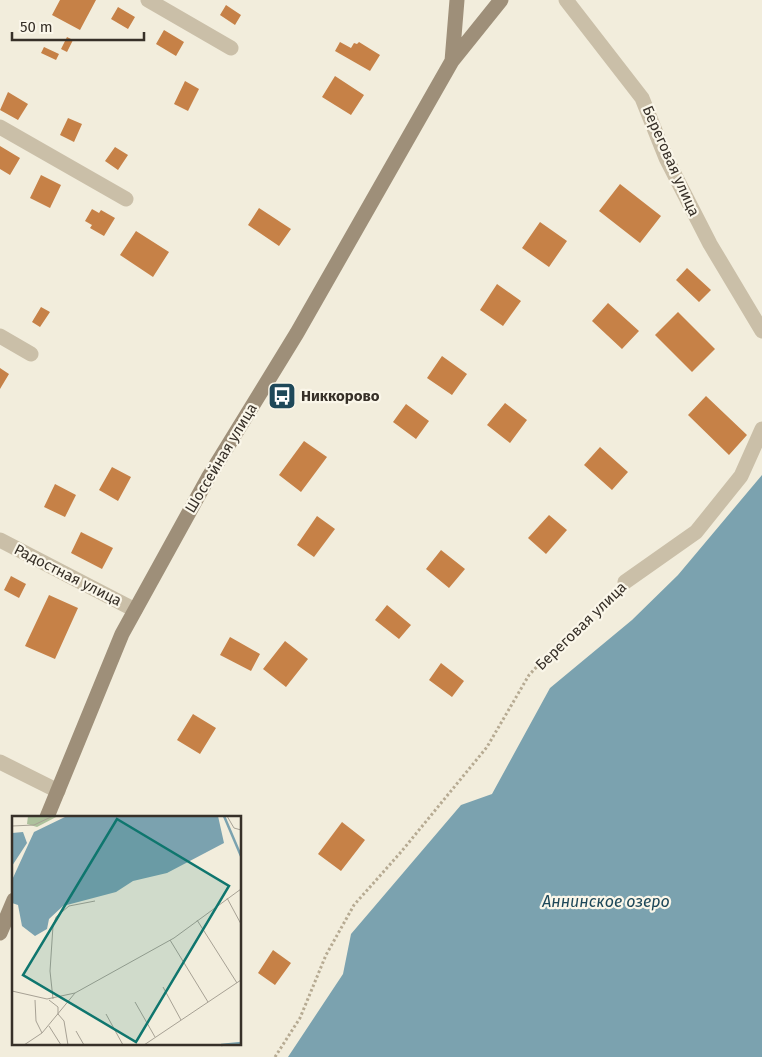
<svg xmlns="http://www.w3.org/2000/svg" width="762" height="1057" font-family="'Fira Sans',sans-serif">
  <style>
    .water { fill: #7ba2af }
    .building { fill: #c68147 }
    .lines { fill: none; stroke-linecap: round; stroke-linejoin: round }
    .path { stroke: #b6aa92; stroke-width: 3; stroke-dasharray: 2.5 2.5; stroke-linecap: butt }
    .street { stroke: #cabfa8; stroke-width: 15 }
    .secondary { stroke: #9e8f79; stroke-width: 15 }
    .labels { text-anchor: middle; stroke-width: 4.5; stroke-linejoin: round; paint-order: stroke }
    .street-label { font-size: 15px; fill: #373028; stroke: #faf6e9 }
    .poi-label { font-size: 15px; font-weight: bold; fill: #373028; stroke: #faf6e9; text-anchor: start }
    .water-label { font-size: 16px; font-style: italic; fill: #1e4859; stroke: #faf6e9 }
    .inset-river { fill: none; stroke: #7ba2af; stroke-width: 2.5 }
    .inset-road { fill: none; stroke: #a7a194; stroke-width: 1 }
    .view { fill: #0f766e; fill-opacity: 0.15; stroke: #0f766e; stroke-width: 2.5 }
    .inset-edge { fill: none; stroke: #373028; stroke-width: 2.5 }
  </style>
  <rect width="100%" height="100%" fill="#f2eddc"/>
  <path class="water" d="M762 475V1057H288L343 974 351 934 461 805 492 794 550 688 632 620 678 575Z"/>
  <path class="building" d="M60 0H96L80 30 52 15Z
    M226 5 241 15 235 25 220 15Z
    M118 7 135 17 128 29 111 19Z
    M164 30 184 42 176 56 156 44Z
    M67 37 73 40 67 52 61 49Z
    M340 42 351 48 354 43 357 44 359 42 380 55 370 71 335 51Z
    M44 47 59 54 56 60 41 53Z
    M335 76 364 95 351 115 322 97Z
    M185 81 199 89 188 111 174 104Z
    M8 92 28 104 18 120 0 110Z
    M68 118 82 124 74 142 60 135Z
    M0 146 20 158 10 175 0 169Z
    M115 147 128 155 118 170 105 161Z
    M41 175 61 185 50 208 30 198Z
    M620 184 661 216 640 243 599 211Z
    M259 208 291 229 279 246 248 225Z
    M92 209 99 213 101 210 115 218 104 236 90 228 92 225 85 221Z
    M540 222 567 241 549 267 522 248Z
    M136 231 169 252 153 277 120 255Z
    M687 268 711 290 699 302 676 280Z
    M497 284 521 301 503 326 480 310Z
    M608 303 639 331 622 349 592 321Z
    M41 307 50 312 40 327 32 322Z
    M678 312 715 349 692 372 655 335Z
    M442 356 467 374 452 395 427 378Z
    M0 368 9 374 0 389Z
    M706 396 747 435 729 455 688 415Z
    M505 403 527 420 510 443 487 425Z
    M406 404 429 421 416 439 393 422Z
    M304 441 327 457 301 492 279 475Z
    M600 447 628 472 612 490 584 465Z
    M112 467 131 477 118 501 99 490Z
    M55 484 76 495 65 517 44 507Z
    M549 515 567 530 546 554 528 538Z
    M317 516 335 529 314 557 297 545Z
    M81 532 113 548 102 569 71 553Z
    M441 550 465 569 449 588 426 569Z
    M11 576 26 584 19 598 4 590Z
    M49 595 78 608 55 659 25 646Z
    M387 605 411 625 399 639 375 620Z
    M230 637 260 654 251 671 220 655Z
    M285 641 308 659 286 687 263 669Z
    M441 663 464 681 452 697 429 680Z
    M193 714 216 728 200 754 177 740Z
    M342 822 365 840 341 871 318 854Z
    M273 950 291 963 275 985 258 973Z"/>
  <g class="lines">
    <path class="path" d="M275 1057 300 1018 326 955 354 905 401 852 487 747 529 675 563 639 614 593"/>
    <path class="street" d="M148 0 231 48
      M566 0 642 98 666 158 710 244 762 331
      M0 127 126 199
      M0 336 31 354
      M0 540 135 610
      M625 582 696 532 741 476 762 429
      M0 762 58 791"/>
    <path class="secondary" d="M452 61 457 0
      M47 817 122 634 208 478 297 333 452 61 501 0
      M0 933 14 900"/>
  </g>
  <defs>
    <symbol id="bus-square" viewBox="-11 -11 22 22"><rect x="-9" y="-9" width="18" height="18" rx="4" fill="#1e4859" stroke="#faf6e9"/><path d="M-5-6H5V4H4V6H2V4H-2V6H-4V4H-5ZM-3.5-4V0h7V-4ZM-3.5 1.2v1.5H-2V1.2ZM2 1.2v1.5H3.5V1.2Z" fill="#fff"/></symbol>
  </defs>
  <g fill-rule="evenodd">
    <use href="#bus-square" x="266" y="380" width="32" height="32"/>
  </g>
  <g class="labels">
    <g class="street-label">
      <text transform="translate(671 161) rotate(66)" y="5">Береговая улица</text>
      <text transform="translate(221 458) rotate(-59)" y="5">Шоссейная улица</text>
      <text transform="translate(68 575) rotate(27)" y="5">Радостная улица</text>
      <text transform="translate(581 626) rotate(-44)" y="5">Береговая улица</text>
    </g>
    <g class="poi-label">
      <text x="301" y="401">Никкорово</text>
    </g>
    <g class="water-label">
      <text x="606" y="907">Аннинское озеро</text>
    </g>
  </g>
  <g transform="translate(12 816)">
    <rect width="229" height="229" fill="#f2eddc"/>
    <path d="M16 0H46L25 11 15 8Z" fill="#adc19c"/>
    <path d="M55 0H206L212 27 155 57 121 65 104 76 51 90 37 103 35 113 23 120 10 110 6 89 0 87V64L22 16ZM11 16 15 27 0 50V17Z" fill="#7ba2af"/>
    <path class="inset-river" d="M212 0 229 40M209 229 229 227"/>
    <path class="inset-road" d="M215 0 222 12 229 14M0 10 22 9 41 0M215 82 229 108M185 104 225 167M158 124 196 186M151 171 169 204M0 175 35 183 63 177 162 122 229 73M41 183 38 155 41 110 44 101 57 90 83 85M23 184 24 205 30 217M37 184 46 191V199M123 186 143 221M46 198 52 205 56 229M94 198 111 229M37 210 49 229M64 215 72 229M12 229 30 217 63 177M132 229 229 164"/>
    <path class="view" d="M105 3 217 70 124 226 11 159Z"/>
    <rect width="229" height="229" class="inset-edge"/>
  </g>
  <path d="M12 32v8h132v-8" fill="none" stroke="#373028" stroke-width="2.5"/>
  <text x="20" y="32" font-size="15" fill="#373028" stroke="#faf6e9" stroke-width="4" paint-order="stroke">50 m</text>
</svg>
